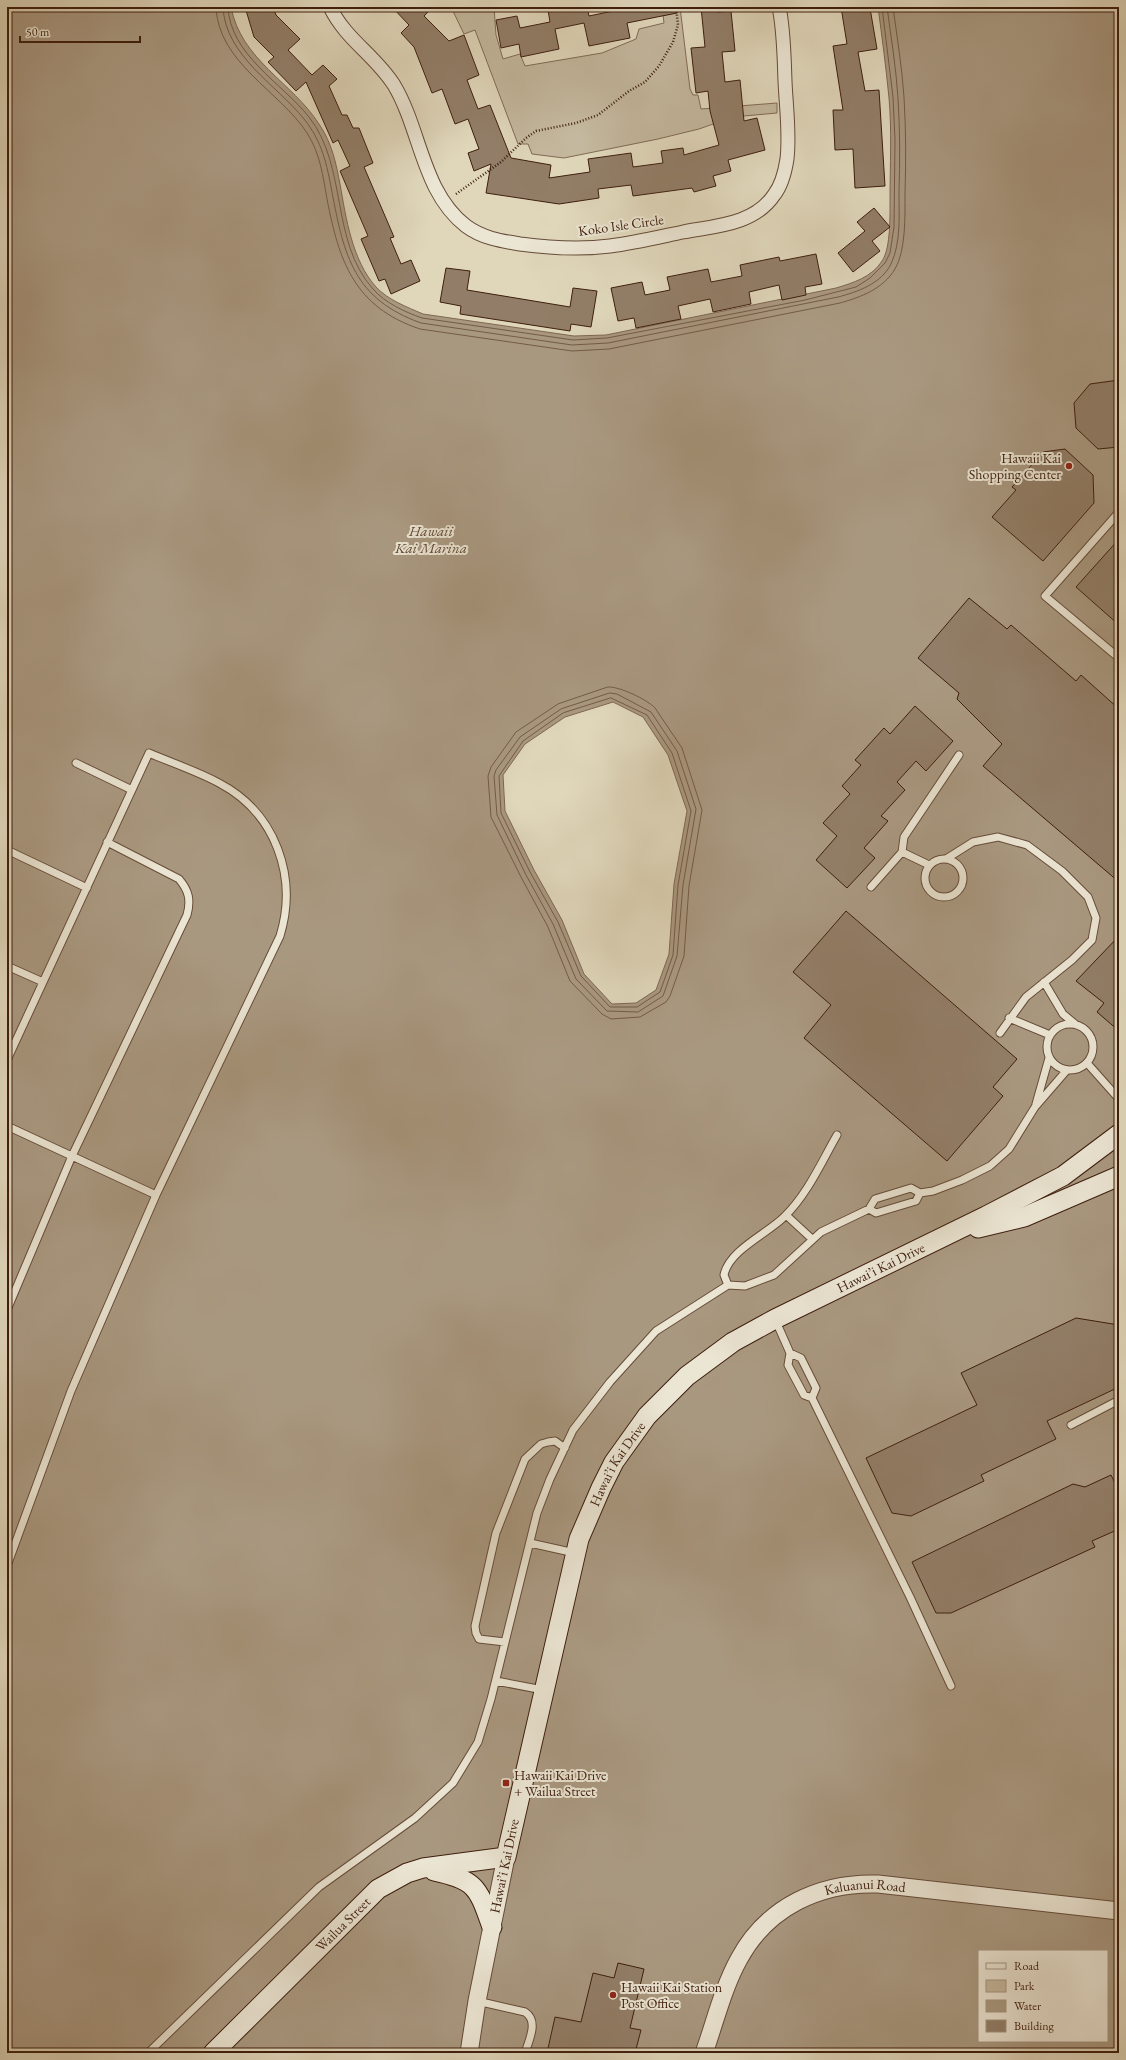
<svg xmlns="http://www.w3.org/2000/svg" width="1126" height="2060" font-family="'EB Garamond',serif">
  <style>
    .green { fill: #c4b89e; stroke: #816b56 }
    .water { fill: #a99880; stroke: #7e6752; fill-rule: evenodd }
    .lines { fill: none; stroke-linecap: round; stroke-linejoin: round }
    .shore { stroke: #745b47; stroke-width: 1 }
    .building { fill: #927e68; stroke: #3e1e0e }
    .service-casing { stroke: #664c39; stroke-width: 9 }
    .minor-casing { stroke: #664c39; stroke-width: 15 }
    .tertiary-casing { stroke: #664c39; stroke-width: 19 }
    .secondary-casing { stroke: #3e1e0e; stroke-width: 21 }
    .path { stroke: #3e1e0e; stroke-width: 2.5; stroke-dasharray: 1 2; stroke-linecap: butt }
    .service { stroke: #ebe5d3; stroke-width: 7 }
    .minor { stroke: #ebe5d3; stroke-width: 13 }
    .tertiary { stroke: #ebe5d3; stroke-width: 17 }
    .secondary { stroke: #ebe5d3; stroke-width: 19 }
    .poi-dot { fill: #8f2418; stroke: #ebe5d3; stroke-width: 1.5 }
    .labels { text-anchor: middle; stroke-width: 4; stroke-linejoin: round; paint-order: stroke }
    .street-label { font-size: 14px; fill: #3e1e0e; stroke: #ebe5d3 }
    .poi-label { font-size: 14px; fill: #3e1e0e; stroke: #ebe5d3; text-anchor: start }
    .water-label { font-size: 15px; font-style: italic; fill: #634936; stroke: #ebe5d3 }
  </style>
  <rect width="100%" height="100%" fill="#e0d7bb"/>
  <filter id="stains"><feTurbulence type="fractalNoise" baseFrequency=".005" numOctaves="4"/><feColorMatrix values="0 0 0 0 .2 0 0 0 0 .09 0 0 0 0 .02 0 0 0 .5 -.17"/></filter>
  <radialGradient id="worn" r=".72"><stop offset=".6" stop-color="#630" stop-opacity="0"/><stop offset="1" stop-color="#630" stop-opacity=".3"/></radialGradient>
  <path class="green" d="M451 7H494L496 35 503 59 520 54 525 66 602 53 636 39 639 29 664 23 662 7H680L690 89 693 95H698L701 109 777 103V113L733 117 699 129 658 139 564 158 532 154 528 144H518L475 30 464 34Z"/>
  <path class="water" d="M7 7H231C241 60 292 82 319 124 332 143 336 163 340 184 346 218 352 260 376 287 388 300 407 307 423 314L574 336 606 335 836 288C853 283 872 277 882 261 891 248 890 214 890 198 890 165 892 131 889 98 886 67 882 37 878 7H1119V2053H7ZM613 702 643 717 668 755 687 811 674 884 669 954 656 990 636 1003 612 1004 584 974 562 920 534 870 505 811 503 775 525 744 565 717ZM979 1951H1107V2041H979Z"/>
  <g class="lines">
    <path class="shore" d="M216 7C218 63 280 91 307 133 320 153 323 176 327 199 339 261 354 307 420 329L572 351 609 349 840 303C861 297 883 289 895 269 906 251 905 215 905 194 906 162 906 130 904 97 902 67 897 37 893 7
      M223 7C225 56 277 85 304 119 322 141 327 165 332 192 344 256 354 299 421 323L572 345 608 343 838 297C857 292 881 284 891 264 901 243 899 215 899 192 900 161 900 129 898 98 896 67 891 37 887 7
      M228 7C230 55 282 83 309 117 348 167 330 241 373 289 385 303 405 312 422 318L573 340 607 338 805 300 856 287 870 278 885 263 890 253 894 227 895 140 893 97 882 7
      M608 687C619 686 648 700 655 708L682 748 702 810 689 886 684 956 670 996 666 1002 640 1017 611 1019 602 1014 570 981 548 927 521 877 491 817 488 776 491 767 516 732 558 704Z
      M610 693 617 694 651 712 677 751 696 809 683 885 677 956 663 996 638 1012 607 1011 576 979 553 924 526 875 497 815 494 776 496 770 520 737 561 709Z
      M611 698 647 715 672 753 691 811 678 885 673 955 660 992 637 1007H610L581 976 558 922 530 872 501 813 499 776 523 741 563 713Z"/>
  </g>
  <path class="building" d="M245 7H273L276 15 300 39 288 50 312 75 323 65 337 79 329 86 342 115H347L353 128H359L373 163 364 167 394 237 390 238 401 264 411 260 420 281 391 294 385 279 379 281 361 239 368 236 340 171 350 166 338 140 333 143 306 82 296 91 268 62 274 57 254 37Z
    M392 7H433L424 16 449 41 464 35 479 75 467 80 478 109 490 105 511 158 551 165 549 178 590 172 588 159 631 153 633 167 663 163 661 151 683 148 684 155 719 145 710 111 708 91 696 93 691 48 705 47 701 7H718V12L731 11 735 51 722 52 725 82 740 80 744 121 757 118 765 150 728 160 731 171 713 176 716 186 694 192 692 188 633 196 631 185 598 189 599 198 559 204 486 193 491 164 474 171 468 153 479 149 468 119 455 124 442 89 432 93 414 47 401 33 409 25Z
    M560 7H587L589 16 618 10 617 7H676L677 13 627 23 630 38 589 46 584 23 555 29 559 49 521 57 519 44 501 48 496 20 517 16 520 28 550 22 548 10Z
    M841 7H854L855 11 870 8 877 49 858 52 865 91 879 90 885 186 855 188 853 149 835 150 833 110H843L833 46 847 44Z
    M874 208 890 227 872 241 880 251 853 272 838 253 865 231 857 222Z
    M816 254 822 284 805 287 806 295 782 300 779 285 749 292 751 304 713 312 710 299 678 306 681 319 636 328 634 318 618 321 611 288 642 282 645 295 670 290 667 277 708 269 711 282 742 276 740 265 779 257 780 261Z
    M446 268 470 271 467 290 570 307 573 288 597 291 591 327 571 324 570 331 460 314 461 306 440 302Z
    M1119 380V447L1098 449 1076 428 1074 403 1090 384Z
    M1065 449 1093 475 1094 503 1043 561 992 517 1016 490 1012 487 1043 452Z
    M1119 539V625L1076 587Z
    M969 598 1007 629 1011 625 1076 681 1081 675 1119 709V882L983 766 1002 744 957 699 959 693 918 658Z
    M915 706 953 741 926 771 916 761 897 782 905 790 881 816 888 821 864 848 875 858 847 888 816 860 837 836 823 823 850 794 842 786 861 765 855 760 884 728 890 734Z
    M846 911 1017 1059 993 1087 1003 1096 947 1161 804 1038 831 1005 793 972Z
    M1119 936V1031L1097 1012 1104 1003 1076 981Z
    M1076 1318 1119 1325V1387L1047 1421 1056 1439 981 1475 984 1481 911 1516 892 1513 866 1458 977 1405 961 1373Z
    M1111 1475 1119 1491V1529L1092 1541 1095 1547 951 1613H936L912 1562 1073 1484 1085 1487Z
    M618 1963 644 1969 630 2028 641 2030 635 2053H547L555 2017 581 2022 593 1973 614 1978Z"/>
  <g class="lines">
    <defs>
      <path id="service" d="M1119 512 1045 596 1119 658
        M76 763 132 790
        M7 850 87 888
        M902 852 904 837 959 755
        M946 859 973 842 998 837 1027 845 1062 871 1088 897 1096 918 1092 940 1072 960 1026 997 1000 1033
        M925 878a19 19 0 1 1 38 0a19 19 0 1 1-38 0Z
        M871 887 902 852 929 865
        M7 966 43 982
        M1044 982 1063 1014 1075 1024
        M1009 1018 1050 1035
        M1047 1047a23 23 0 1 1 46 0a23 23 0 1 1-46 0Z
        M7 1060 149 753C172 763 197 771 219 783 276 813 298 877 280 936L156 1195 71 1391 7 1566
        M1087 1063 1119 1099
        M1036 1104 1049 1058
        M7 1126 156 1195
        M869 1209 876 1213 916 1201 920 1193
        M786 1215 812 1239
        M728 1285 724 1275C729 1250 767 1234 784 1217 807 1195 821 1163 837 1135
        M7 1310 72 1156 187 915C191 900 189 891 179 879L107 842
        M775 1319 790 1353 788 1365 804 1395 812 1398 910 1597 951 1686
        M790 1353 801 1358 816 1388 812 1398
        M1071 1425 1119 1400
        M530 1543 575 1553
        M505 1642 479 1639 476 1633 475 1626 496 1533 525 1459 541 1444 548 1442 555 1441 565 1448
        M496 1681 543 1690
        M477 2001 525 2012C539 2021 529 2040 525 2053
        M148 2053 319 1887 415 1818 453 1783 478 1742 491 1699 537 1513 550 1479 573 1430 610 1382 656 1331 728 1285 745 1286 774 1275 821 1232 869 1209 875 1199 911 1188 920 1193 933 1191 962 1180 990 1166 1009 1149 1035 1107 1067 1070"/>
      <path id="minor" d="M330 7C346 40 375 55 394 85 421 130 422 192 466 226 482 238 501 241 520 244 550 248 580 250 610 246 634 243 659 237 683 232 714 226 754 225 774 195 782 185 785 172 787 159 790 133 786 106 785 81 784 56 784 31 779 7"/>
      <g id="tertiary">
        <path d="M469 2053 477 2001 506 1857"/>
        <path id="s1" d="M704 2053C715 2022 723 1988 739 1959 767 1907 820 1882 878 1884L1119 1911"/>
      </g>
      <g id="secondary">
        <path d="M978 1228 1024 1217 1119 1176"/>
        <path d="M434 1871C477 1880 478 1888 492 1927"/>
        <path id="s2" d="M213 2053 378 1889 407 1873 423 1868 506 1857 579 1539 601 1488 614 1462 647 1416 687 1376 733 1342 775 1319 986 1216 1063 1176 1119 1134"/>
      </g>
    </defs>
    <use href="#service" class="service-casing"/>
    <use href="#minor" class="minor-casing"/>
    <use href="#tertiary" class="tertiary-casing"/>
    <use href="#secondary" class="secondary-casing"/>
    <path class="path" d="M456 194 501 162 526 138 536 131 576 123 598 115 629 91 645 82 659 66 673 42 678 25 676 7"/>
    <use href="#service" class="service"/>
    <use href="#minor" class="minor"/>
    <use href="#tertiary" class="tertiary"/>
    <use href="#secondary" class="secondary"/>
  </g>
  <g class="poi-dot">
    <circle cx="1069" cy="466" r="4"/>
    <rect x="502" y="1779" width="8" height="8" rx="2"/>
    <circle cx="613" cy="1995" r="4"/>
  </g>
  <g class="labels">
    <g class="street-label">
      <text transform="translate(621 225) rotate(-8)" y="5">Koko Isle Circle</text>
      <text dy="5" stroke="none"><textPath href="#s2" startOffset="1113">Hawai’i Kai Drive</textPath></text>
      <text dy="5" stroke="none"><textPath href="#s2" startOffset="777">Hawai’i Kai Drive</textPath></text>
      <text transform="translate(504 1866) rotate(-78)" y="5">Hawai’i Kai Drive</text>
      <text dy="5" stroke="none"><textPath href="#s1" startOffset="254">Kaluanui Road</textPath></text>
      <text dy="5" stroke="none"><textPath href="#s2" startOffset="183">Wailua Street</textPath></text>
    </g>
    <g class="poi-label">
      <text x="1061" y="463" text-anchor="end">Hawaii Kai<tspan x="1061" dy="16">Shopping Center</tspan></text>
      <text x="514" y="1780">Hawaii Kai Drive<tspan x="514" dy="16">+ Wailua Street</tspan></text>
      <text x="621" y="1992">Hawaii Kai Station<tspan x="621" dy="16">Post Office</tspan></text>
    </g>
    <g class="water-label">
      <text x="431" y="536">Hawaii<tspan x="431" dy="17">Kai Marina</tspan></text>
    </g>
  </g>
  <rect width="1126" height="2060" fill="none" stroke="#e0d7bb" stroke-width="24"/>
  <rect x="8" y="8" width="1110" height="2044" fill="none" stroke="#3e1e0e" stroke-width="2"/>
  <rect x="12" y="12" width="1102" height="2036" fill="none" stroke="#3e1e0e"/>
  <rect x="978" y="1950" width="130" height="92" fill="#ebe5d3" stroke="#a69584"/>
  <rect x="986" y="1963" width="20" height="6" fill="#ebe5d3" stroke="#a69584"/>
  <text x="1014" y="1970" font-size="12" fill="#3e1e0e">Road</text>
  <rect x="986" y="1980" width="20" height="12" fill="#c4b89e" stroke="#a69584"/>
  <text x="1014" y="1990" font-size="12" fill="#3e1e0e">Park</text>
  <rect x="986" y="2000" width="20" height="12" fill="#a99880" stroke="#a69584"/>
  <text x="1014" y="2010" font-size="12" fill="#3e1e0e">Water</text>
  <rect x="986" y="2020" width="20" height="12" fill="#927e68" stroke="#a69584"/>
  <text x="1014" y="2030" font-size="12" fill="#3e1e0e">Building</text>
  <path d="M20 36v6h120v-6" fill="none" stroke="#3e1e0e" stroke-width="2"/>
  <text x="26" y="36" font-size="12" fill="#3e1e0e" stroke="#ebe5d3" stroke-width="3" paint-order="stroke">50 m</text>
  <rect width="100%" height="100%" filter="url(#stains)"/>
  <rect width="100%" height="100%" fill="url(#worn)"/>
</svg>
